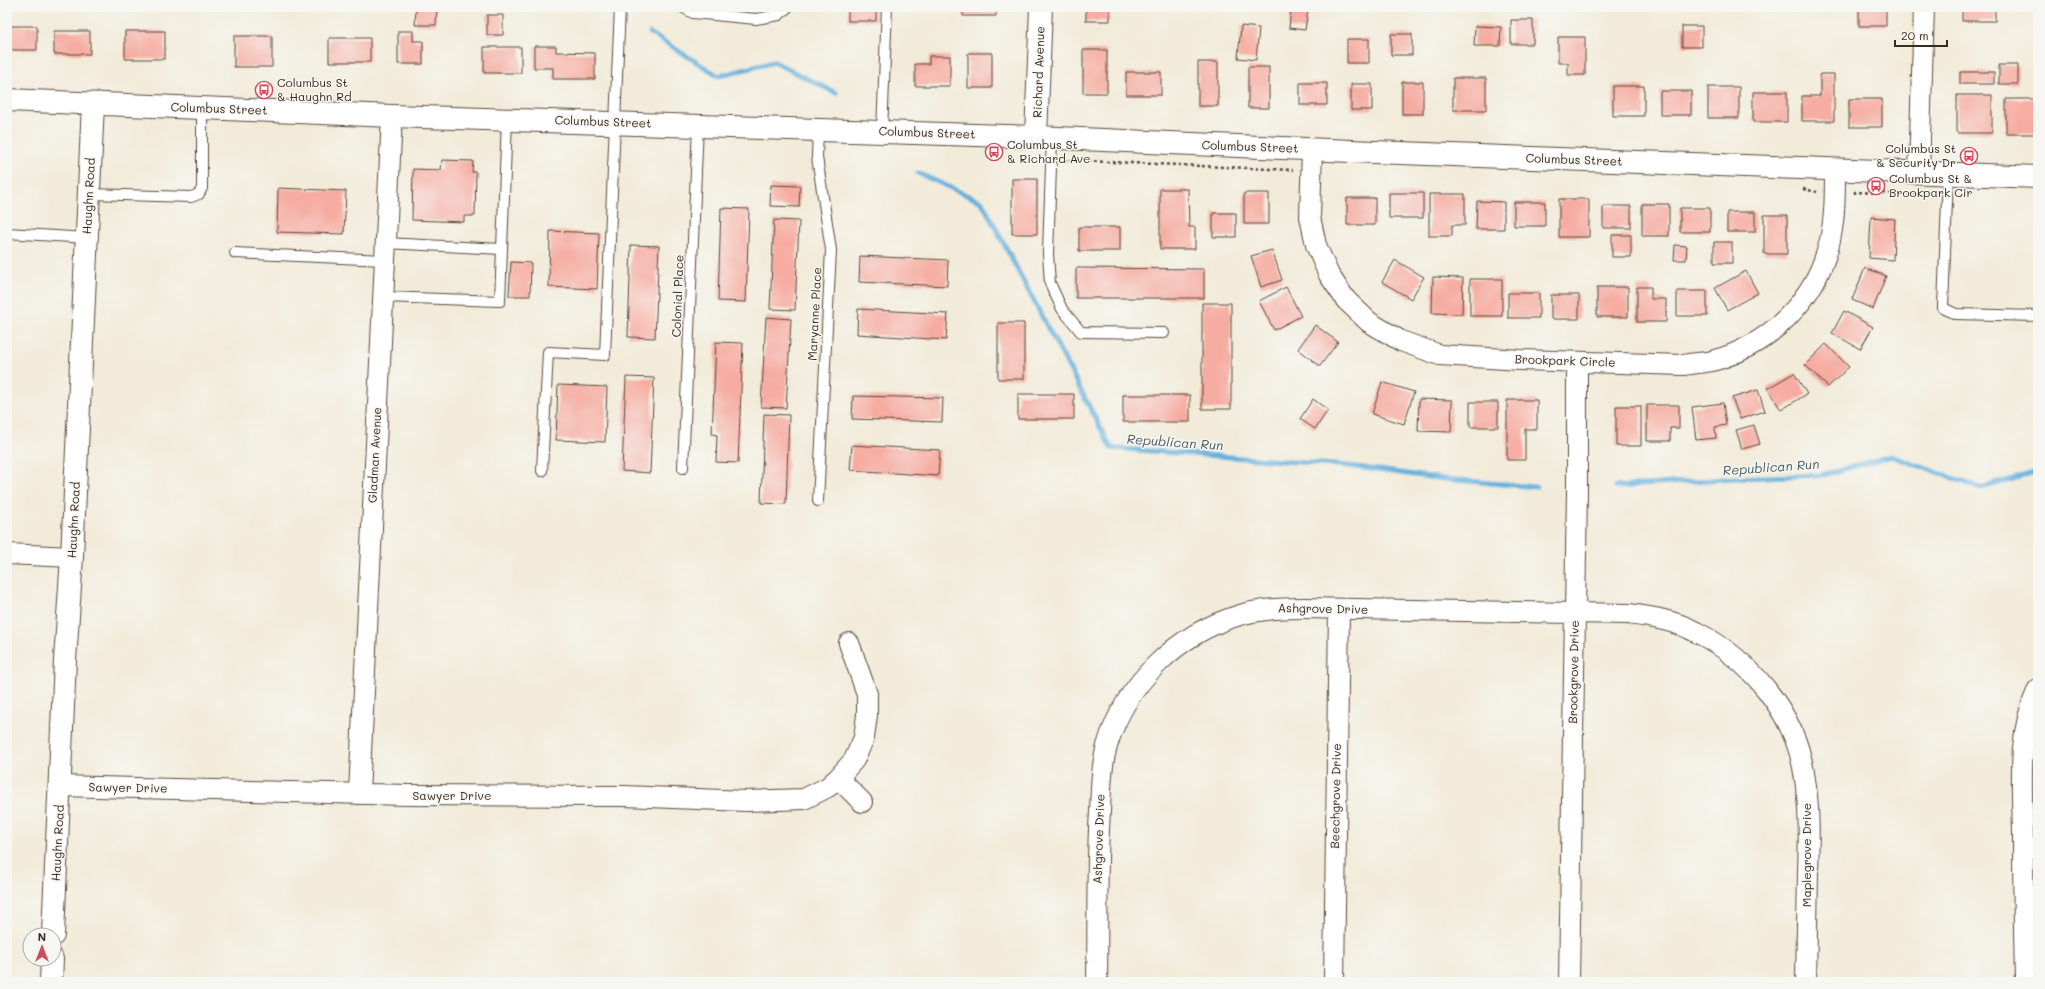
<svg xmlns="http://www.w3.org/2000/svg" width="2045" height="989" font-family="Mali,sans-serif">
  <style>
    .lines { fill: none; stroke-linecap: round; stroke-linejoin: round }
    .stream { stroke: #63b0dd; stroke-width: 5 }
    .building { fill: #f6aca1 }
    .lane-casing { stroke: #56473a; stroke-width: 12 }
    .street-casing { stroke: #56473a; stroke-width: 22 }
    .secondary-casing { stroke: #56473a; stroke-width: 24 }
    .path { stroke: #56473a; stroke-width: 2.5; stroke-dasharray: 3 3; stroke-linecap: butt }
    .lane { stroke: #fff; stroke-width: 10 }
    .street { stroke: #fff; stroke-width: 20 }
    .secondary { stroke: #fff; stroke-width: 22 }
    .labels { text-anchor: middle; stroke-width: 3; stroke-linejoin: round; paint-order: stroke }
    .street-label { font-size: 12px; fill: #3b2a1e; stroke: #f6f6f2 }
    .poi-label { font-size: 12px; fill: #3b2a1e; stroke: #f6f6f2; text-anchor: start }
    .water-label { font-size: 13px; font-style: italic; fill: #495961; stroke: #f6f6f2 }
  </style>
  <rect width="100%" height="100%" fill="#f6f6f2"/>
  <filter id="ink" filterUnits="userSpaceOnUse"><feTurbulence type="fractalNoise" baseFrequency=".025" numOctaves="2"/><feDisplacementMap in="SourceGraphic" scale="8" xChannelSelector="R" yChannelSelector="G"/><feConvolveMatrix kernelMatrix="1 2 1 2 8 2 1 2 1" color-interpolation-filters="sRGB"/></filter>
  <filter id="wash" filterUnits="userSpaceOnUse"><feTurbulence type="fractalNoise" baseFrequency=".012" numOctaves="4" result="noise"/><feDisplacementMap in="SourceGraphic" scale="16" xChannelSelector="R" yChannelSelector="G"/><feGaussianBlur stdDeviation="0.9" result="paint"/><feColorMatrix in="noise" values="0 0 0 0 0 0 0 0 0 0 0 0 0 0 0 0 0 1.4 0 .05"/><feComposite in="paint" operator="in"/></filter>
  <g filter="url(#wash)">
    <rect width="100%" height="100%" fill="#f2ebd9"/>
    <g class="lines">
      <path class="stream" d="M650 33 719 76 774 62 836 93
        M918 173 982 202 1111 448 1349 466 1444 479 1536 487
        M1616 487 1735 478 1822 475 1891 456 1981 488 2038 472"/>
    </g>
    <g id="blocks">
      <path class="building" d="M416 7H437L436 25H415Z
        M848 7H876V21H848Z
        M963 7H996V16H963Z
        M1086 7H1110V21H1086Z
        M1757 7H1774V10H1757Z
        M1859 7H1886V26H1859Z
        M1962 7H1995V21H1962Z
        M1291 8 1308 10 1305 30 1289 28Z
        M487 15H503V35H487Z
        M1511 20H1533V44H1511Z
        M9 26H37V50H9Z
        M1241 26 1259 28 1256 60 1238 58Z
        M1475 26 1501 27 1500 46H1474Z
        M1682 26H1702V47H1682Z
        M54 31H90V54H54Z
        M125 31H165V59H125Z
        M398 31H413V41H423V64H398Z
        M1391 34H1412V55H1391Z
        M234 36H272V67H234Z
        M1558 37H1585V75H1568V63H1558Z
        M329 38H370V62H329Z
        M1347 39H1369V63H1347Z
        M534 46H556V52L595 53V79H553V68H534Z
        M484 47H521V73H484Z
        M1083 50H1107V93H1083Z
        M968 53H992V88H968Z
        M929 56H950V86H915V64H929Z
        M1198 62H1218V106H1198Z
        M1999 65H2018V84H1999Z
        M1248 67H1269V108H1248Z
        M1126 72H1161V95H1126Z
        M1960 72H1994V84H1960Z
        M1820 74H1834V121H1802V96H1820Z
        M1453 78H1486V110H1453Z
        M1402 82H1423V114H1402Z
        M1300 83H1327V105H1300Z
        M1351 84H1372V110H1351Z
        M1613 86H1644V116H1613Z
        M1708 87H1739V118H1708Z
        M1660 91H1691V115H1660Z
        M1753 92H1787V122H1753Z
        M1957 95H1992V133H1957Z
        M1849 99H1882V127H1849Z
        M2006 99H2038V134H2006Z
        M442 160 473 161 472 172H476L475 216H464V222L412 220 413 169 441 170Z
        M1012 179H1037V234H1012Z
        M771 185 800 186 799 207 770 206Z
        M278 188 346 191 344 234 277 232Z
        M1160 189H1188L1189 227H1195V249H1160Z
        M1244 193H1269V224H1244Z
        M1389 193H1423V218H1389Z
        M1429 194H1465V225H1452V236H1429Z
        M1347 198H1375V225H1347Z
        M1559 199H1589V237H1559Z
        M1477 201 1504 202V229H1476Z
        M1514 202H1545V226H1514Z
        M1642 204H1669V236H1642Z
        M1603 206H1631V228H1603Z
        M721 208 749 209 746 302 718 301Z
        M1680 208H1710V232H1680Z
        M1727 212H1755V232H1727Z
        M1213 213H1236V237H1213Z
        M1764 215H1787V254H1764Z
        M1871 217 1895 219 1893 260 1869 258Z
        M774 220 799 221 795 310 770 309Z
        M1079 227H1120V251H1079Z
        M550 231 599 233 597 289 549 287Z
        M1612 235H1631V257H1612Z
        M1714 242H1732V263H1714Z
        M631 245 659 246 655 338 628 337Z
        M1675 245 1687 246 1686 260H1674Z
        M1272 250 1282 280 1261 287 1251 256Z
        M860 256 948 260 947 286 859 282Z
        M1395 260 1424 277 1411 299 1382 282Z
        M511 262 531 263 530 296H509Z
        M1076 268 1204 269V298H1076Z
        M1865 268 1886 276 1873 309 1852 300Z
        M1746 271 1758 293 1727 310 1715 288Z
        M1433 277 1463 278 1462 314 1432 313Z
        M1470 279H1502V316H1470Z
        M1286 287 1301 316 1274 330 1259 301Z
        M1597 287H1628V317H1597Z
        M1637 287H1651V299H1666V322H1637Z
        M1677 291H1707V316H1677Z
        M1508 293H1539V318H1508Z
        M1551 295H1579V319H1551Z
        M1202 303H1231V409H1202Z
        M858 309 948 314 946 340 857 334Z
        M1844 311 1873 327 1860 349 1832 333Z
        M766 317 791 319 786 408 761 407Z
        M998 323H1024V379H998Z
        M1315 325 1338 342 1320 366 1298 349Z
        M716 342 743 343 738 463 716 462 717 435 712 434Z
        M1826 344 1849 367 1828 387 1805 365Z
        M1794 373 1807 394 1781 410 1768 388Z
        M626 377 654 378 650 473 622 471Z
        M1382 382 1414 392 1404 424 1372 414Z
        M558 385 607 387 605 442 556 440Z
        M1758 390 1765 411 1740 419 1732 398Z
        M1018 394H1074V419H1018Z
        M1123 395H1190V422H1123Z
        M853 396 943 398 942 422 852 419Z
        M1313 399 1328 410 1315 429 1300 419Z
        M1419 399 1452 400 1451 432 1418 431Z
        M1507 400H1537V429H1525V460H1507Z
        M1470 402H1498V427H1470Z
        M1723 403 1726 425 1715 427 1716 438 1696 440 1692 407Z
        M1647 405H1679V428H1670V441H1647Z
        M1616 406H1641V446H1616Z
        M764 414 789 415 786 504 761 503Z
        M1754 425 1760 444 1742 449 1736 430Z
        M852 445 940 450 938 476 850 470Z"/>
    </g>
  </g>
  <g filter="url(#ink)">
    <use href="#blocks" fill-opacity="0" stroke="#56473a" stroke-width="1"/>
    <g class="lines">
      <defs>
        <path id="lane" d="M682 7 693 13 756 19 779 15 788 7
          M882 132 887 7
          M1052 138 1048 254 1050 283 1062 309 1081 332 1164 333
          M1948 173 1943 308 1956 314 2038 316
          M89 194 191 197 199 194 202 188V108
          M7 233 87 238
          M385 243 502 249
          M235 253 384 260
          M383 297 500 301 507 119
          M683 468 698 126
          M542 471 548 352 605 355 620 7
          M818 501 831 250 817 157 818 130"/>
        <path id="street" d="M1312 149 1310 217 1316 245 1329 275 1346 300 1369 322 1401 341 1440 355 1521 360 1684 365C1693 363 1703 363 1712 361 1769 346 1817 299 1830 240 1835 217 1835 193 1835 170
          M1919 172 1924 7
          M7 554 72 557
          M838 778 862 802
          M60 786 408 795 624 796 746 801 804 799 828 787 838 778 854 760 864 738 867 715V694L849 643
          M359 794 392 116
          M1097 982C1098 925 1096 869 1100 812 1101 790 1101 767 1107 746 1125 684 1178 633 1240 615 1260 609 1282 608 1303 608L1629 614C1652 617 1676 621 1696 632 1750 659 1795 713 1804 773 1810 807 1809 840 1808 873 1807 909 1807 946 1806 982
          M1334 982 1339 610
          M1569 982 1577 491V362
          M2025 982C2024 932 2023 882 2023 833 2022 785 2017 733 2038 689"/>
        <path id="secondary" d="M7 100 392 116 1036 137 1374 152 2038 177
          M1036 137 1041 7
          M53 935 65 660 72 557 93 104
          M51 982 52 959"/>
      </defs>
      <use href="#lane" class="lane-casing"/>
      <use href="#street" class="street-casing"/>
      <use href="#secondary" class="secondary-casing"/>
      <path class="path" d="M1064 160 1293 170
        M1803 189 1817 192
        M1855 194V192L1934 195"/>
      <use href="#lane" class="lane"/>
      <use href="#street" class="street"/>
      <use href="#secondary" class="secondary"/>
    </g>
  </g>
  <defs>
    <symbol id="bus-ring" viewBox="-11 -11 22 22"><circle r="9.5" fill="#f6f6f2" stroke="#d1495b" stroke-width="1.5"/><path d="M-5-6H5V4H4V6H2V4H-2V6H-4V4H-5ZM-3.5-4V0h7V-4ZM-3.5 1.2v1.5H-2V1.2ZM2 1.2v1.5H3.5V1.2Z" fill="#d1495b"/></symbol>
  </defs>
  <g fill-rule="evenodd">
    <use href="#bus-ring" x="254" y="80" width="20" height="20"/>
    <use href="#bus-ring" x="984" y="142" width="20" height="20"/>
    <use href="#bus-ring" x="1959" y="146" width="20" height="20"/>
    <use href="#bus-ring" x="1866" y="176" width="20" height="20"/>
  </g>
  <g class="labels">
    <g class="street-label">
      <text transform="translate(1039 72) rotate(-88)" y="4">Richard Avenue</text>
      <text transform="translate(219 109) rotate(2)" y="4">Columbus Street</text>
      <text transform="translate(603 122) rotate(2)" y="4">Columbus Street</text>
      <text transform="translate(927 133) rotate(2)" y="4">Columbus Street</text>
      <text transform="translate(1250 147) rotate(2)" y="4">Columbus Street</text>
      <text transform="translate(1574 160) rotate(2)" y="4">Columbus Street</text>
      <text transform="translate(89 196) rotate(-87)" y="4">Haughn Road</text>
      <text transform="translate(678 296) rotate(-88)" y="4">Colonial Place</text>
      <text transform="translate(815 314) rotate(-87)" y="4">Maryanne Place</text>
      <text transform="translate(1565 361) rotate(2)" y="4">Brookpark Circle</text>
      <text transform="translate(375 455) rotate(-87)" y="4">Gladman Avenue</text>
      <text transform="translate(74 520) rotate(-87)" y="4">Haughn Road</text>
      <text transform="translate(1323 609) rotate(1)" y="4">Ashgrove Drive</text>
      <text transform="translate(1574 672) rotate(-89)" y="4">Brookgrove Drive</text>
      <text transform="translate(128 788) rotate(1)" y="4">Sawyer Drive</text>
      <text x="452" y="800">Sawyer Drive</text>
      <text transform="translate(1336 796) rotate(-89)" y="4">Beechgrove Drive</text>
      <text transform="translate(1099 839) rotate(-88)" y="4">Ashgrove Drive</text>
      <text transform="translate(58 843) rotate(-87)" y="4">Haughn Road</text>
      <text transform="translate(1807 855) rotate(-90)" y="4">Maplegrove Drive</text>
    </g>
    <g class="poi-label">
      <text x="277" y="87">Columbus St<tspan x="277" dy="14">&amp; Haughn Rd</tspan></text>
      <text x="1007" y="149">Columbus St<tspan x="1007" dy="14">&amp; Richard Ave</tspan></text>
      <text x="1956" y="153" text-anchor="end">Columbus St<tspan x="1956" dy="14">&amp; Security Dr</tspan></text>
      <text x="1889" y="183">Columbus St &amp;<tspan x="1889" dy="14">Brookpark Cir</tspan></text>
    </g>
    <g class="water-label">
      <text transform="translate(1175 442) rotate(4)" y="5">Republican Run</text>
      <text transform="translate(1771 467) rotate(-4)" y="5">Republican Run</text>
    </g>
  </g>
  <rect width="2045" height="989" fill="none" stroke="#f6f6f2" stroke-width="24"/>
  <g transform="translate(42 947)"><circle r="19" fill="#f6f6f2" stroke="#aba49d"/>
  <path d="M0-3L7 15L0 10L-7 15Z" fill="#d1495b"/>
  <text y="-6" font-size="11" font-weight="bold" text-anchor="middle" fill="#3b2a1e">N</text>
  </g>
  <path d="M1895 40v6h52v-6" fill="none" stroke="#3b2a1e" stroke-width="2"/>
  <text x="1901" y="40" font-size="12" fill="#3b2a1e" stroke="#f6f6f2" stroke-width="3" paint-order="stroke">20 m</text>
</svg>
